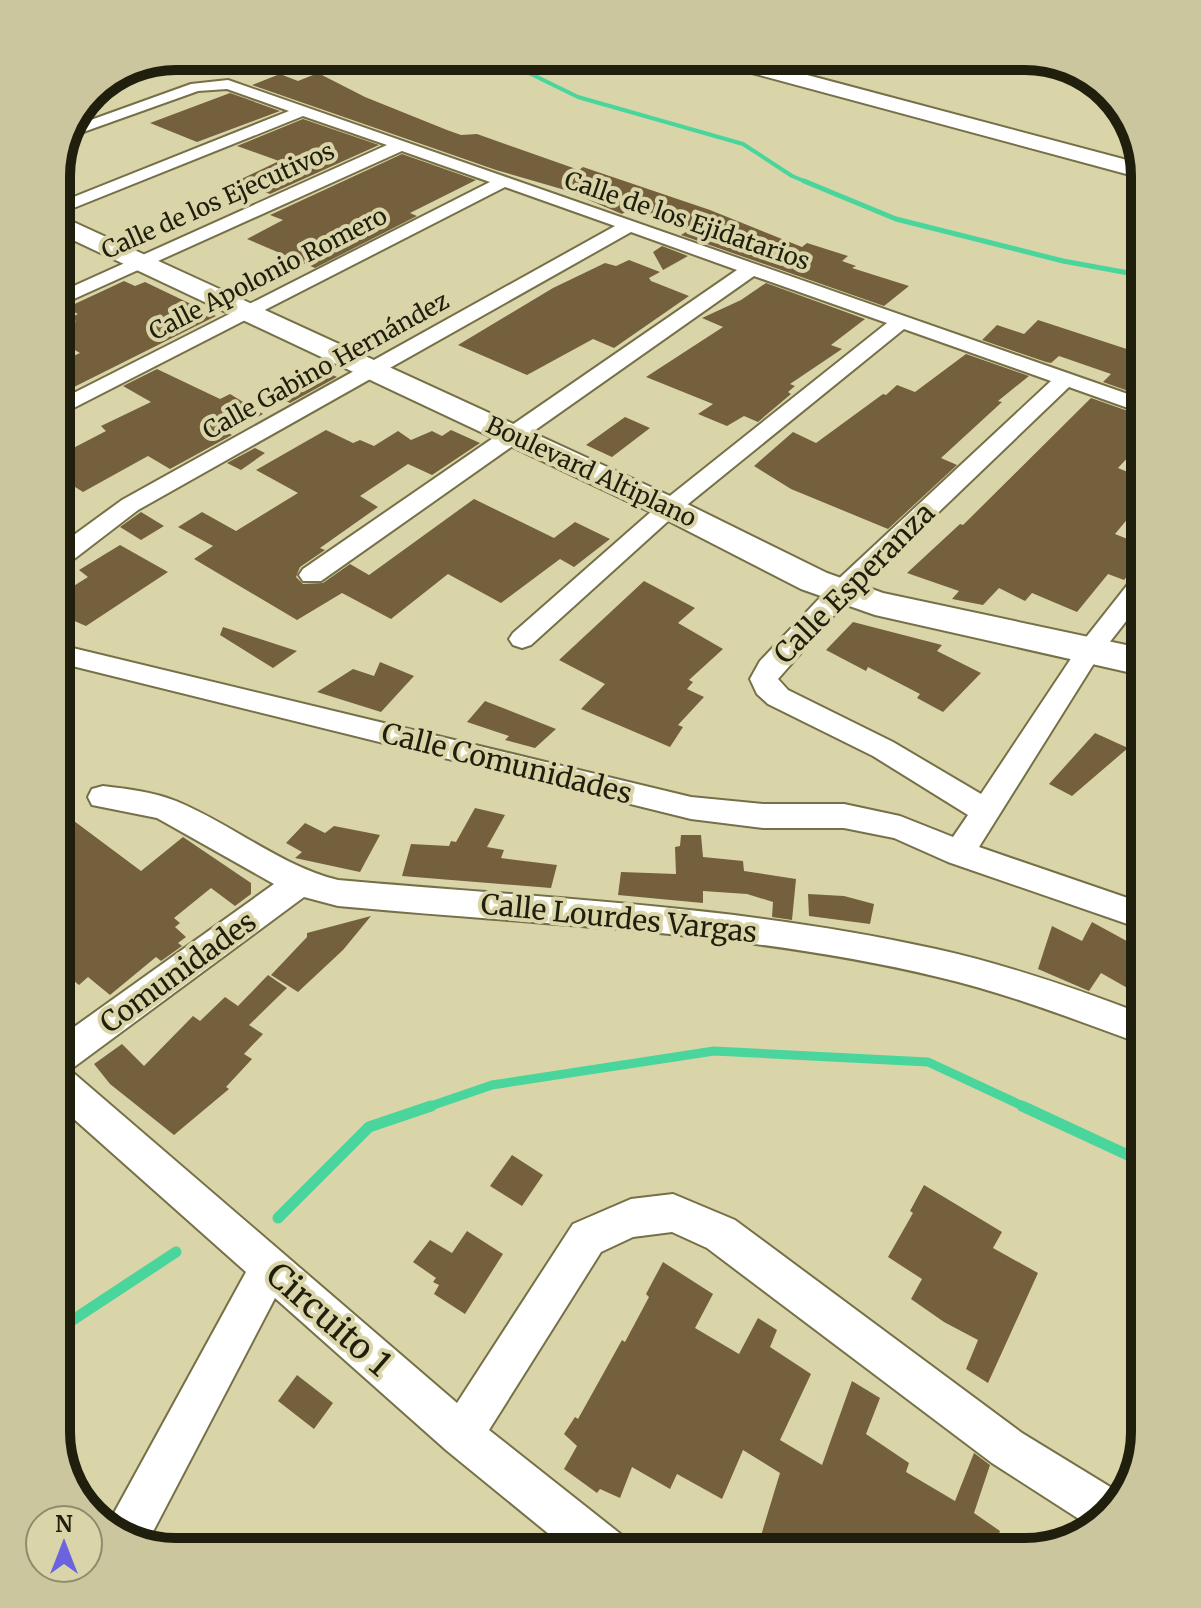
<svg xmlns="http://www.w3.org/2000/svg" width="1201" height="1608" font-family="Merriweather,serif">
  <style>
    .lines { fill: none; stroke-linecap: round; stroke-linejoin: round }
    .stream-far3 { stroke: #49d59b; stroke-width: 4 }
    .stream-far2 { stroke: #49d59b; stroke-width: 5 }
    .stream-far1 { stroke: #49d59b; stroke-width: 9 }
    .stream { stroke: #49d59b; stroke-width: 11 }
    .building { fill: #74603c }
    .street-casing { stroke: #757047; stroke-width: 4 }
    .secondary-casing { stroke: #757047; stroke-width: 4 }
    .highway-casing { stroke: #757047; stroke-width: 4 }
    .street { fill: #fff; fill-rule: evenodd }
    .secondary { fill: #fff; fill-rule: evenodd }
    .highway { fill: #fff; fill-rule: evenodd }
    .labels { text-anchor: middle; stroke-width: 8; stroke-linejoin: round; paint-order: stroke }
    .far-street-label { font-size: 24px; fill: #201e0d; stroke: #dad5a9 }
    .street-label { font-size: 28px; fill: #201e0d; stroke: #dad5a9 }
    .near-street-label { font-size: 34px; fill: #201e0d; stroke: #dad5a9 }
    .rim { fill: none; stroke: #201e0d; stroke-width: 10 }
  </style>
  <rect width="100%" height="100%" fill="#dad5a9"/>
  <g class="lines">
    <path class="stream-far3" d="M494 56 578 97 743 144 792 176 809 183"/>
    <path class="stream-far2" d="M804 181 896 219 1063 261 1145 276"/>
    <path class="stream-far1" d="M425 1108 492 1085 714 1051 928 1062 1027 1108"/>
    <path class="stream" d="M1022 1106 1145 1163
      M278 1218 369 1127 431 1106
      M56 1331 176 1252"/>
  </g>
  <path class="building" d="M318 73 365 97 447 130 461 135 477 134 579 170 583 167 710 210 802 247 807 243 848 256 842 261 856 266 852 268 909 286 884 306 681 235 689 230 628 210 622 214 565 190 496 170 252 85 280 74 298 81Z
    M230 93 280 111 197 142 150 123Z
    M303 119 379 145 270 194 237 181 279 161 237 146Z
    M402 154 476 180 410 213 417 216 315 268 247 239 283 220 270 215Z
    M662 246 688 256 663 270 653 252Z
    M629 260 660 272 649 278 651 281 689 296 614 348 593 339 527 375 458 345 553 288 605 263 616 266Z
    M124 281 135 286 145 282 216 316 56 396V364L80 353 66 345 74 341 56 333 76 321 70 318 78 314 66 308Z
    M766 283 865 319 831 345 842 349 790 384 795 386 788 392 791 394 758 422 744 416 727 426 698 414 713 404 646 377 723 327 702 318 741 300Z
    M1038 320 1145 355V397L1103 382 1111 374 1059 356 1051 363 1046 362 982 340 997 325 1024 334Z
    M966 354 1029 376 998 401 1002 402 941 458 957 465 888 529 791 489 754 466 793 432 816 443 883 394 886 395 897 385 915 392Z
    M316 367 337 377 290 403 268 392Z
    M157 369 220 399 230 394 263 414 228 433 232 435 170 469 148 456 83 492 56 475V457L106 431 101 426 151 402 123 386Z
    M1091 398 1145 417V439L1118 468 1145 479V498L1115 534 1145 546V555L1124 580 1108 574 1077 612 1032 593 1025 601 999 588 983 605 952 599 959 591 907 573 960 524 963 525Z
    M625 417 650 428 612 457 586 445Z
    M326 430 353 443 360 440 374 446 398 431 411 440 432 431 442 436 451 430 480 443 432 475 408 464 360 496 378 507 320 548 325 550 300 567 296 577 303 584 323 583 350 564 369 575 474 499 554 538 575 522 610 539 574 567 560 559 501 603 448 574 391 619 342 593 297 620 194 559 213 546 178 527 202 512 236 531 298 493 256 470Z
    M255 448 265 453 241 470 227 463Z
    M141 512 164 526 141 540 120 527Z
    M120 545 168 572 86 626 56 613V597L88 577 79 570Z
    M644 581 695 608 678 623 723 649 689 680 693 682 687 689 704 697 678 725 683 727 670 747 581 709 605 684 559 660Z
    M853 622 942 645 937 651 981 673 943 712 917 698 920 694 868 667 866 671 826 650Z
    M223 627 297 651 273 668 220 635Z
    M380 662 414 676 381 712 317 692 353 669 374 676Z
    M485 701 556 729 535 748 505 740 509 736 467 722Z
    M1095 733 1128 748 1072 796 1049 784Z
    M475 808 505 815 487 847 504 850 501 858 557 865 551 888 402 876 411 844 449 846 451 841 456 842Z
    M74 821 141 871 183 837 251 883V894L235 906 211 888 174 918 180 923 175 927 186 937 178 943 182 946 161 961 156 957 110 995 88 977 79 985 56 967V832Z
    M305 823 325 833 334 826 380 835 360 872 295 858 302 852 286 843Z
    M681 835H701L703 857 743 861 744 871 796 879 792 920 772 917 773 902 747 894 703 891V903L618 895 621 872 676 874 675 847 680 846Z
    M808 894 844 896 874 904 870 924 809 916Z
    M371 916 343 950 298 992 271 975 307 937V933Z
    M1092 922 1145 951V998L1101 973 1089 991 1038 969 1052 926 1082 941Z
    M268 975 287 988 249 1025 263 1034 244 1054 252 1059 226 1087 229 1089 174 1135 110 1084 94 1064 122 1044 144 1066 193 1016 200 1021 225 997 238 1006Z
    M512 1155 543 1175 522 1206 490 1186Z
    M924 1185 1002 1232 993 1248 1038 1273 988 1383 966 1369 978 1340 944 1322 911 1299 922 1279 888 1257 913 1213 910 1211Z
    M467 1231 503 1254 465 1314 434 1294 439 1285 433 1282 436 1278 413 1262 430 1240 452 1253Z
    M663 1262 713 1294 695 1328 739 1354 758 1318 777 1330 770 1347 811 1374 780 1440 822 1465 852 1381 880 1398 866 1434 909 1463 906 1472 955 1501 974 1453 990 1465 974 1513 1000 1531 993 1552H756L780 1473 743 1450 722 1499 677 1474 670 1489 632 1467 620 1498 600 1489 597 1493 564 1469 577 1446 564 1434 575 1417 578 1419 622 1340 625 1342 649 1297 646 1294Z
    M297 1375 333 1403 314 1429 278 1401Z"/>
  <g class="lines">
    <defs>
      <path id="street" d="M228 80 1145 400V414L1069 387 849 598 778 679 788 690 893 742 981 794 1080 645 1136 574 1145 572V597L1098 657 979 847 1145 904V930L948 862 894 838 844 828H763L691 819 56 662V644L691 797 763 804H844L900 816 953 837 968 815 873 756 768 704 757 694 750 679 760 661 831 586 1051 381 904 329 677 513 531 645 522 648 513 645 509 639 513 633 661 503 887 323 754 276 321 581H303L299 575 303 569 737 270 631 232 138 510 65 566 56 568V548L122 500 615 226 505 187 56 417V402L490 182 402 151 56 307V294L387 145 303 116 56 215V204L289 111 227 89 198 91 72 136 77 125 191 84Z
        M103 786C128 789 153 792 176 801 232 824 279 865 338 880 538 898 739 905 936 949 1008 965 1077 989 1145 1015V1045C1076 1020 1010 994 938 977 741 930 539 925 338 906L304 897 70 1070 457 1403 573 1224 631 1199 673 1194 735 1220 1022 1433 1125 1496 1093 1528 992 1463 707 1248 672 1232 633 1237 601 1252 489 1430 623 1536 630 1552H571L446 1450 275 1298 146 1545 116 1536 107 1527 109 1522 246 1272 56 1103V1040L274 884 157 818 92 805 88 797 92 789Z"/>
      <path id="secondary" d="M56 214 681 501 827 573 883 593 1145 649V676L875 615 801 589 657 515 56 232Z"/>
      <path id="highway" d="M701 56H736L1142 164 1145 179 704 60Z"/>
    </defs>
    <use href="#street" class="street-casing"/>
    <use href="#secondary" class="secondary-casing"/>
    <use href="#highway" class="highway-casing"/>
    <use href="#street" class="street"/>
    <use href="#secondary" class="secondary"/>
    <use href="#highway" class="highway"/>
  </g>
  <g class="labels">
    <g class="far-street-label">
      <text transform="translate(218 201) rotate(-24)" y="8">Calle de los Ejecutivos</text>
      <text transform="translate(687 221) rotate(19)" y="8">Calle de los Ejidatarios</text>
      <text transform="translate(268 274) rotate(-27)" y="8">Calle Apolonio Romero</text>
      <text transform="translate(326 366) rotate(-29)" y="8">Calle Gabino Hernández</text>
      <text transform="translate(591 472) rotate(25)" y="8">Boulevard Altiplano</text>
    </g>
    <g class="street-label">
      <text transform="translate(854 583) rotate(-45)" y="10">Calle Esperanza</text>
      <text transform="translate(507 763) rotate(14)" y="10">Calle Comunidades</text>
      <text transform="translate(619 918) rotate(6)" y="10">Calle Lourdes Vargas</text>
      <text transform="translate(178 972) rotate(-36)" y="10">Comunidades</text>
    </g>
    <g class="near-street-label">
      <text transform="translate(329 1319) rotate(41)" y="12">Circuito 1</text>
    </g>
  </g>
  <path d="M0 0H1201V1608H0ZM176 70H1025A106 106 0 0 1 1131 176V1432A106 106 0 0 1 1025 1538H176A106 106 0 0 1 70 1432V176A106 106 0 0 1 176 70Z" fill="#cbc69d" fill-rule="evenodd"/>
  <path class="rim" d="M176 70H1025A106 106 0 0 1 1131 176V1432A106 106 0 0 1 1025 1538H176A106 106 0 0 1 70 1432V176A106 106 0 0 1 176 70Z"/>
  <g transform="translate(64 1544)"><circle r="38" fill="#dad5a9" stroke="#908c6b" stroke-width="2"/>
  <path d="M0-6L14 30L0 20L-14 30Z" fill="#6c64de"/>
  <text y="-12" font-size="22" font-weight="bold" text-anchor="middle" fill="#201e0d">N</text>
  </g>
</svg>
